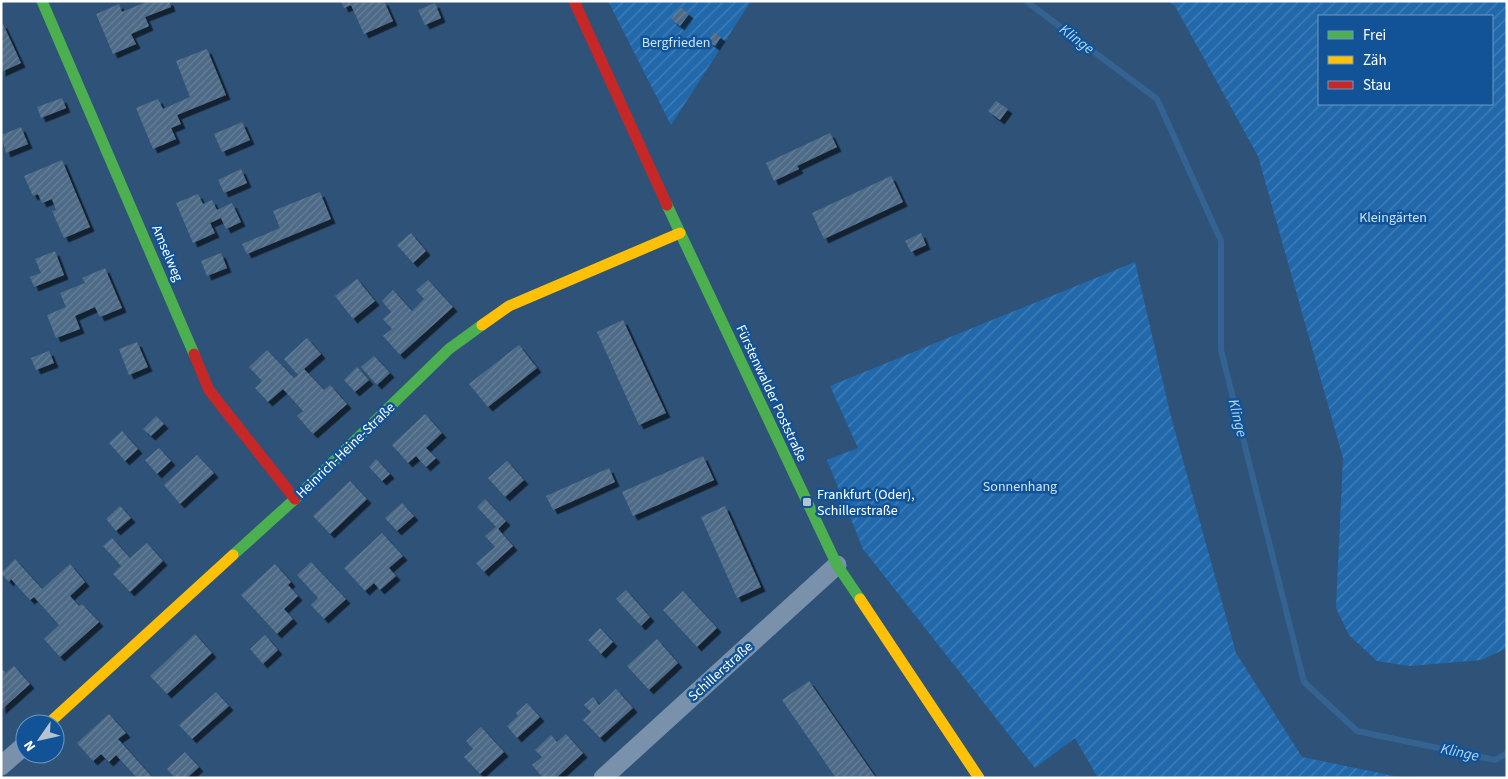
<svg xmlns="http://www.w3.org/2000/svg" width="1508" height="779" font-family="'Source Sans 3',sans-serif">
  <style>
    .garden { fill: url(#garden-furrows); fill-rule: evenodd }
    .lines { fill: none; stroke-linecap: round; stroke-linejoin: round }
    .stream { stroke: #346392; stroke-width: 6 }
    .building { fill: url(#building-hatch); filter: url(#shadow) }
    .street { stroke: #7991ab; stroke-width: 19 }
    .fast { stroke: #4caf50; stroke-width: 11 }
    .slow { stroke: #ffc107; stroke-width: 11 }
    .jam { stroke: #c62828; stroke-width: 11 }
    .poi-dot { fill: #b6c3d0; stroke: #115396; stroke-width: 2 }
    .labels { text-anchor: middle; stroke-width: 5; stroke-linejoin: round; paint-order: stroke }
    .park-label { font-size: 14px; fill: #c9e4fd; stroke: #115396 }
    .street-label { font-size: 14px; fill: #fff; stroke: #115396 }
    .poi-label { font-size: 14px; fill: #fff; stroke: #115396; text-anchor: start }
    .water-label { font-size: 15px; font-style: italic; fill: #aed5fa; stroke: #115396 }
  </style>
  <defs>
    <pattern id="garden-furrows" width="10" height="10" patternUnits="userSpaceOnUse" patternTransform="scale(1.25)"><rect width="10" height="10" fill="#2269ac"/><path d="M-1 1l2-2M0 10L10 0M9 11l2-2" fill="none" stroke="#4380b8"/></pattern>
    <pattern id="building-hatch" width="6" height="6" patternUnits="userSpaceOnUse" patternTransform="scale(1.25)"><rect width="6" height="6" fill="#4d6a87"/><path d="M-1 1l2-2M0 6l6-6M5 7l2-2" fill="none" stroke="#688099"/></pattern>
    <filter id="shadow"><feDropShadow dx="4.5" dy="4.5" stdDeviation="0" flood-color="#0009"/></filter>
  </defs>
  <rect width="100%" height="100%" fill="#2f5378"/>
  <path class="garden" d="M608 1H751L671 125Z
    M1169 1H1507V648L1481 660 1410 666 1377 661 1349 635 1336 608 1343 458 1258 156 1175 6ZM1319 16H1492V104H1319Z
    M1135 262 1171 417 1236 653 1302 757 1404 778H1098L1075 738 1035 768 863 549 827 460 858 448 830 386Z"/>
  <g class="lines">
    <path class="stream" d="M1026 1 1157 99 1221 241V350L1304 682 1357 731 1495 760 1507 753"/>
  </g>
  <path class="building" d="M148 1H169L171 7 145 17 149 26 131 34 136 44 113 54 96 14 119 4 122 12Z
    M341 1H384L393 21 364 34 351 5 344 8Z
    M435 3 441 18 425 25 418 10Z
    M680 7 689 14 680 26 671 19Z
    M1 24H3L21 63 1 72Z
    M714 32 721 37 715 46 708 41Z
    M207 49 226 95 177 115 181 124 171 128 176 139 153 149 136 108 158 99 163 109 190 97 176 61Z
    M62 98 66 108 41 118 37 107Z
    M996 101 1008 109 1000 120 988 111Z
    M242 122 250 140 222 152 214 134Z
    M21 127 28 144 6 153 1 135Z
    M830 133 837 147 797 166 799 169 774 181 766 163Z
    M62 160 90 227 64 238 52 211 56 210 52 199 42 203 38 194 33 196 24 176Z
    M241 169 247 183 224 193 218 180Z
    M891 176 903 202 824 239 812 213Z
    M320 192 331 219 247 254 242 244 280 228 273 211Z
    M198 194 203 204 212 200 217 210 232 203 241 222 226 229 221 218 210 223 215 233 193 243 176 203Z
    M411 233 426 251 413 263 397 245Z
    M921 233 926 245 911 252 905 241Z
    M55 251 64 275 34 287 30 277 41 273 35 259Z
    M221 253 227 268 207 276 201 261Z
    M105 268 122 308 100 317 95 307 75 316 80 329 56 338 47 315 66 307 60 293 85 283 82 278Z
    M357 279 375 301 353 319 335 296Z
    M428 280 453 307 400 355 383 336 392 329 383 319 391 312 382 301 393 290 412 311 424 299 416 290Z
    M623 320 666 413 639 425 597 332Z
    M307 338 321 354 304 369 324 390 330 385 347 404 313 434 297 416 303 411 283 389 268 402 255 388 262 381 249 367 267 350 294 378 298 375 284 359Z
    M137 342 148 367 129 375 119 349Z
    M519 345 537 368 488 407 469 384Z
    M49 351 54 363 36 370 31 358Z
    M374 356 390 373 377 385 361 367Z
    M357 367 369 380 355 392 344 380Z
    M425 414 442 433 426 448 436 458 426 467 416 456 408 463 392 445Z
    M156 416 164 424 151 436 143 429Z
    M122 431 138 449 125 461 109 443Z
    M159 448 171 461 157 474 145 460Z
    M197 455 214 473 180 504 164 485Z
    M703 456 714 480 633 516 622 492Z
    M376 459 390 474 382 481 369 467Z
    M507 461 524 480 505 497 488 478Z
    M609 468 615 482 553 510 546 496Z
    M350 481 367 499 330 534 313 516Z
    M485 499 506 521 498 529 513 546 484 572 476 563 495 547 485 536 496 527 477 507Z
    M402 503 414 516 397 531 385 518Z
    M120 506 131 518 116 531 106 519Z
    M725 506 761 587 737 598 701 517Z
    M382 533 403 556 389 568 396 576 380 590 374 583 365 591 344 568Z
    M112 538 130 558 147 543 163 561 130 592 113 574 121 566 103 546Z
    M15 559 42 589 70 564 85 582 70 596 79 606 82 604 99 622 60 657 44 639 59 625 34 597 30 600 11 579 9 582 1 573Z
    M311 562 346 599 324 619 311 605 318 598 297 575Z
    M275 564 291 582 288 585 298 596 284 609 293 619 277 634 241 595Z
    M626 590 650 617 641 626 616 599Z
    M683 591 717 628 697 647 663 610Z
    M600 628 613 642 601 654 588 640Z
    M195 634 212 653 167 694 150 676Z
    M265 635 278 650 263 664 250 649Z
    M657 639 678 663 649 690 627 666Z
    M14 666 30 684 1 710V668L6 673Z
    M809 681 876 778H836L782 700Z
    M616 689 633 708 600 738 583 720 591 712 584 705 593 697 599 705Z
    M216 692 229 706 192 739 179 725Z
    M527 703 540 717 517 738 507 726 518 716 516 713Z
    M109 714 126 733 118 739 153 778H137L116 755 109 762 101 754 93 761 77 743Z
    M481 727 504 752 480 774 464 757 473 749 466 741Z
    M566 734 583 753 556 778H543L532 765 542 757 535 750 551 735 557 742Z
    M185 752 199 767 187 778H175L167 769Z"/>
  <g class="lines">
    <path class="street" d="M1 766 25 745
      M603 778 837 565"/>
    <path class="fast" d="M42 1 194 354
      M667 205 837 565 860 599
      M233 555 295 499 449 349 482 325"/>
    <path class="slow" d="M482 325 509 306 680 233
      M860 599 979 778
      M48 724 233 555"/>
    <path class="jam" d="M574 1 667 205
      M194 354 209 390 295 499"/>
  </g>
  <rect class="poi-dot" x="802" y="497" width="10" height="10" rx="2.5"/>
  <g class="labels">
    <g class="park-label">
      <text x="676" y="47">Bergfrieden</text>
      <text x="1393" y="222">Kleingärten</text>
      <text x="1020" y="491">Sonnenhang</text>
    </g>
    <g class="street-label">
      <text transform="translate(168 253) rotate(67)" y="5">Amselweg</text>
      <text transform="translate(772 393) rotate(65)" y="5">Fürstenwalder Poststraße</text>
      <text transform="translate(345 450) rotate(-44)" y="5">Heinrich-Heine-Straße</text>
      <text transform="translate(720 671) rotate(-42)" y="5">Schillerstraße</text>
    </g>
    <g class="poi-label">
      <text x="817" y="499">Frankfurt (Oder),<tspan x="817" dy="16">Schillerstraße</tspan></text>
    </g>
    <g class="water-label">
      <text transform="translate(1077 39) rotate(37)" y="5">Klinge</text>
      <text transform="translate(1238 418) rotate(76)" y="5">Klinge</text>
      <text transform="translate(1460 752) rotate(12)" y="5">Klinge</text>
    </g>
  </g>
  <rect width="1508" height="779" fill="none" stroke="#ffffff" stroke-width="5"/>
  <rect x="1318" y="15" width="175" height="90" fill="#115396" stroke="#7098c0"/>
  <rect x="1328" y="31" width="25" height="8" fill="#4caf50" stroke="#7098c0"/>
  <text x="1363" y="40" font-size="15" fill="#ffffff">Frei</text>
  <rect x="1328" y="56" width="25" height="8" fill="#ffc107" stroke="#7098c0"/>
  <text x="1363" y="65" font-size="15" fill="#ffffff">Zäh</text>
  <rect x="1328" y="81" width="25" height="8" fill="#c62828" stroke="#7098c0"/>
  <text x="1363" y="90" font-size="15" fill="#ffffff">Stau</text>
  <g transform="translate(40 739) rotate(236)"><circle r="24" fill="#115396" stroke="#7098c0"/>
  <path d="M0-4L9 19L0 12L-9 19Z" fill="#b6c3d0"/>
  <text y="-8" font-size="14" font-weight="bold" text-anchor="middle" fill="#ffffff">N</text>
  </g>
</svg>
